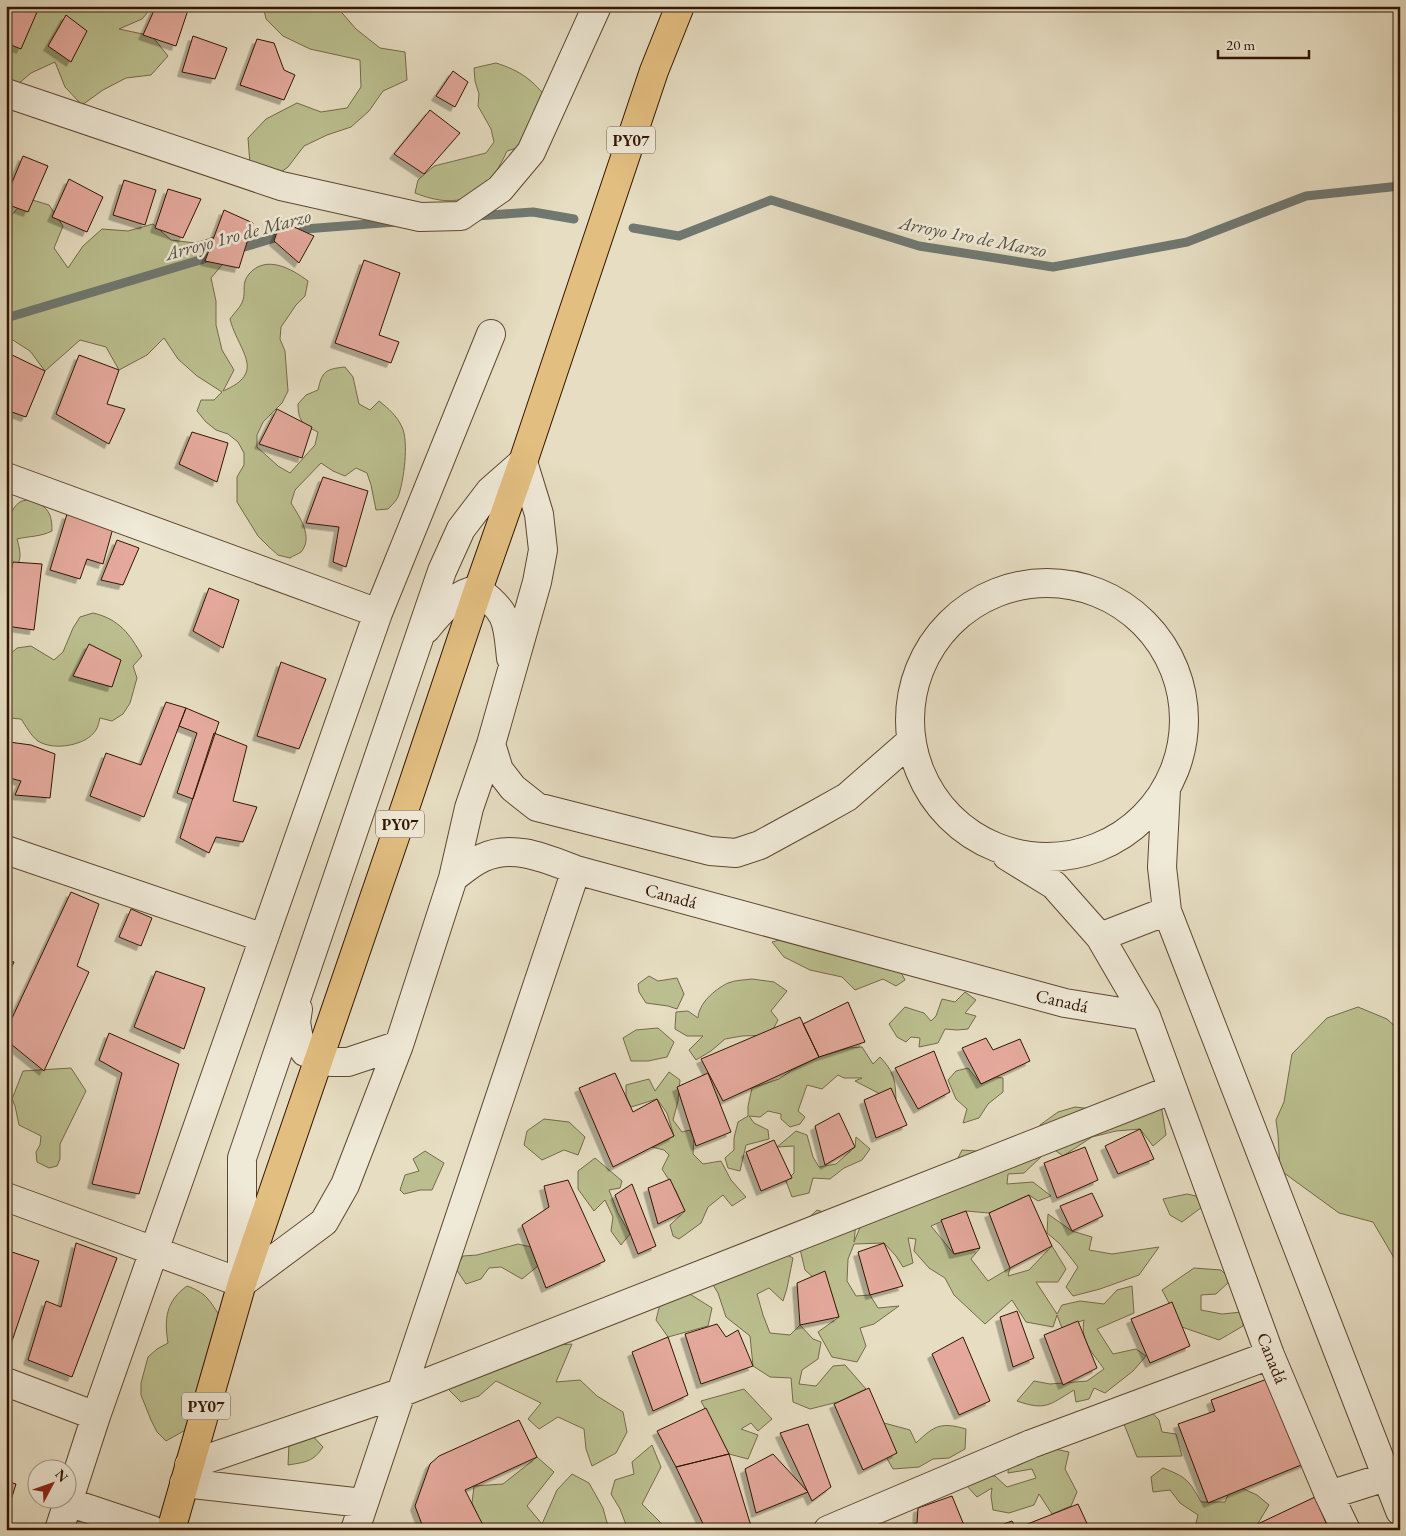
<svg xmlns="http://www.w3.org/2000/svg" width="1406" height="1536" font-family="'EB Garamond',serif">
  <style>
    .green { fill: #bbbf8f; stroke: #766a48 }
    .lines { fill: none; stroke-linecap: round; stroke-linejoin: round }
    .stream { stroke: #707871; stroke-width: 9 }
    .building { fill: #e4a99c; stroke: #321501; filter: url(#shadow) }
    .minor-casing { stroke: #5f4731; stroke-width: 30 }
    .highway-casing { stroke: #321501; stroke-width: 30 }
    .minor { stroke: #efe9d7; stroke-width: 28 }
    .highway { stroke: #e3be81; stroke-width: 28 }
    .labels { text-anchor: middle; stroke-width: 5; stroke-linejoin: round; paint-order: stroke }
    .shield { fill: #efe9d7; stroke: #6b5541; stroke-width: 1 }
    .shield-label { font-size: 16px; font-weight: bold; fill: #321501 }
    .street-label { font-size: 18px; fill: #321501; stroke: #efe9d7 }
    .water-label { font-size: 19px; font-style: italic; fill: #564f42; stroke: #efe9d7 }
  </style>
  <defs>
    <filter id="shadow"><feDropShadow dx="-4.5" dy="4.5" stdDeviation="0" flood-color="#0004"/></filter>
  </defs>
  <rect width="100%" height="100%" fill="#e6ddc2"/>
  <filter id="stains"><feTurbulence type="fractalNoise" baseFrequency=".004" numOctaves="4"/><feColorMatrix values="0 0 0 0 .2 0 0 0 0 .09 0 0 0 0 .02 0 0 0 .5 -.17"/></filter>
  <radialGradient id="worn" r=".72"><stop offset=".6" stop-color="#630" stop-opacity="0"/><stop offset="1" stop-color="#630" stop-opacity=".3"/></radialGradient>
  <path class="green" d="M6 6H153L142 19 119 29 152 36 168 56 151 75 126 78 103 90 82 105 65 87 55 62 31 73 12 89H6Z
    M263 6H336L356 29 380 48 405 52 407 80 383 91 369 111 351 127 327 135 304 146 288 167 267 182 250 164 248 138 266 119 297 103 321 112 347 108 361 87 360 60 310 49 283 36 266 19Z
    M496 63C521 71 533 80 549 101L520 147 507 151C487 195 463 212 415 193L418 180 434 166 486 153 494 142 491 129 478 106 479 94 475 81 474 68Z
    M26 198 49 205 63 226 54 248 68 268 83 246 102 229 128 231 153 224 171 240 195 243 221 235 226 260 211 278 216 301V325L222 350 234 370 223 391C268 372 238 351 230 319 234 313 241 307 243 300 246 291 241 284 249 274 266 254 292 269 308 281L305 296 296 305 281 327 280 339 285 351 288 391 282 403 263 422 257 435V447L278 466 290 473 315 445 318 432C303 425 298 421 298 404L306 395 318 390C322 371 326 369 345 367L353 377 359 404 370 410 379 401C388 408 397 416 402 427 409 442 404 481 398 497 396 501 392 505 388 509L376 510 371 485 367 473 356 468 345 476 333 471 321 463 295 490 291 503C299 516 314 537 301 552 298 554 293 556 290 558L278 555 268 546 258 536 237 502V477L244 465V453L238 442 228 434 216 430 206 422 197 411 201 400H214L222 392 197 376 178 359 164 338 147 355 119 370 106 347 80 340 45 371 30 351 8 337 6 338V222Z
    M32 499C48 508 52 513 52 531 40 537 29 536 17 539 24 563 18 563 6 582 6 562 1 514 20 502 23 500 29 500 32 499Z
    M93 613C119 619 130 634 142 656L133 666 137 678 130 703 123 714 112 721 100 718C99 722 98 727 96 730 86 746 53 751 38 741 31 736 26 726 21 719L9 718 6 731V655L8 656 17 648 31 646 54 660 63 652 73 628 80 617Z
    M788 938 893 958 905 980 896 986 883 979 855 990 842 977 810 970 784 957 772 942Z
    M649 976 658 981 677 978 684 994 677 1009 668 1006 646 1003 639 992 638 984Z
    M752 979 774 982 787 991 771 1011 778 1020 770 1035 742 1036 725 1039 711 1051 696 1060 689 1050 703 1036H687L675 1029 676 1012 688 1011 698 1018C699 1003 714 990 728 983 735 980 745 980 752 979Z
    M965 992 976 1000 965 1013 976 1016 968 1029 957 1030 945 1029 938 1043 919 1047 920 1038 911 1037 906 1042 897 1037 889 1024 905 1007 924 1013 931 1021 936 1016 942 999 955 1002Z
    M1358 1007 1387 1019 1400 1031V1268L1373 1222 1339 1213 1280 1170 1278 1135 1276 1120 1284 1102 1292 1054 1327 1018Z
    M658 1028 674 1042 667 1057 648 1061H631L623 1038 636 1030Z
    M862 1047 873 1064 880 1057C894 1072 895 1079 896 1099L884 1096 855 1081 862 1078H844L838 1075 822 1089 807 1085 798 1111 805 1117 800 1124 790 1127 781 1119V1114L768 1111 760 1117 749 1116 754 1123 768 1130 769 1139 746 1145 740 1171 728 1168 725 1158 734 1150V1138L738 1122 748 1116V1106L752 1088 779 1079 792 1070 819 1057 849 1048Z
    M71 1068 86 1091 60 1144V1159L57 1166 49 1168 37 1162 36 1152 40 1145 41 1136 19 1125 15 1106 12 1099 23 1071Z
    M968 1068 981 1084 996 1077 1003 1078V1092L988 1104 979 1118 963 1123 967 1109 956 1099 948 1080 956 1071Z
    M669 1072 680 1080 678 1101 673 1120 682 1132 690 1130 694 1139 693 1154 703 1164 721 1161 731 1180 746 1197 732 1206 723 1195 708 1207 701 1223 679 1239 673 1236 670 1225 685 1211 676 1191 662 1169 669 1155 664 1150 652 1147 674 1136 667 1113 657 1099 631 1107 626 1096V1085L649 1079 655 1091Z
    M1161 1104 1166 1135 1153 1146 1140 1129 1116 1131 1092 1137 1063 1156 1040 1139V1125L1058 1112 1075 1107 1110 1111Z
    M544 1119 569 1122 585 1137 578 1155 564 1150 542 1160 524 1145 527 1131Z
    M796 1131 807 1135 813 1157 819 1167 836 1164 855 1147 856 1137 870 1149 862 1160 844 1168 830 1179 813 1178 809 1193 792 1197 786 1181 794 1173V1146L777 1147Z
    M1015 1136 1042 1156 1024 1173 1008 1174 1007 1184 1033 1182 1051 1196 1038 1201 1029 1195 989 1213 966 1211 931 1226 954 1254 980 1248 971 1259 988 1281 1010 1268 1008 1276 1029 1270 1052 1246 1066 1269 1058 1282H1036L1057 1314 1062 1305 1080 1301 1104 1304 1117 1290 1132 1286 1134 1313 1097 1329 1113 1354 1136 1349 1146 1356 1133 1371 1105 1393 1094 1388 1089 1399 1076 1402 1074 1390C1049 1405 1046 1411 1017 1401L1034 1381 1050 1384 1087 1381 1104 1369C1093 1353 1080 1342 1084 1320L1062 1328 1057 1315 1053 1327 1026 1322 1012 1300 985 1324 954 1295 945 1278 929 1268 914 1251 916 1239 908 1238 913 1263 903 1267 896 1256 884 1243 854 1244 848 1259 847 1281 856 1296 870 1295 878 1308 899 1306 874 1324 860 1328 866 1346 857 1362 832 1357 818 1332 839 1317 831 1293 805 1270 800 1249 801 1225 817 1210 856 1222 854 1242 861 1225 884 1218 954 1166 962 1150 990 1152 1005 1140Z
    M425 1151 444 1163 432 1190H420L404 1194 400 1190 405 1175 419 1171 413 1159Z
    M595 1158 622 1181 620 1188 609 1190 618 1213 630 1234 621 1245 611 1231 613 1217 605 1200 594 1211 578 1189V1171Z
    M1187 1194 1196 1196 1202 1207 1182 1222 1170 1215 1163 1199Z
    M1048 1214 1072 1231 1092 1237 1089 1250 1112 1254 1159 1247 1139 1275 1100 1289 1073 1296 1066 1287 1078 1267 1060 1244 1047 1233Z
    M518 1244 531 1247 538 1266 522 1279 501 1267 489 1268 481 1279 466 1284 456 1269 463 1256 477 1255Z
    M767 1245 793 1258 787 1288 783 1301 769 1288 757 1294 763 1315 770 1333 790 1335 800 1325 813 1339 821 1342 818 1359 802 1370 799 1384 816 1386 833 1366 845 1365 866 1389 838 1402 810 1409 793 1402 791 1378 770 1377 753 1366 750 1336 726 1317 718 1293 710 1280Z
    M1194 1268 1221 1270 1231 1280 1216 1294 1201 1295V1310L1222 1314 1242 1312 1243 1326 1219 1340 1182 1327 1162 1290Z
    M187 1286C210 1294 210 1304 224 1321L189 1428 166 1441 157 1432 151 1420 141 1395V1383L148 1357 157 1349 168 1343C164 1319 166 1301 187 1286Z
    M685 1291 712 1308 708 1326 668 1337 656 1320 661 1300Z
    M572 1344 556 1382 580 1380 597 1396 623 1412 627 1432 616 1453 592 1466 586 1449 584 1429 558 1417 539 1429 528 1419 541 1403 496 1381 479 1396 461 1402 443 1384 490 1350Z
    M744 1389 772 1419 758 1431 751 1423 741 1429 758 1435 748 1459 729 1454 701 1401Z
    M1141 1401 1159 1420 1162 1432 1176 1434 1182 1456 1137 1457 1120 1414Z
    M884 1423 910 1430 916 1443C935 1425 941 1422 966 1429L965 1449 949 1458 933 1459 919 1467 893 1469 881 1448Z
    M310 1433 323 1447C313 1462 306 1462 288 1465L289 1444Z
    M1031 1444 1069 1452 1065 1469 1077 1492 1071 1506 1052 1514 1039 1494 1034 1505 1009 1513 993 1510 991 1496 992 1488 977 1497 966 1485 974 1475 995 1476 1007 1487 1036 1478 1032 1469 1008 1473 1009 1452Z
    M652 1445 661 1467 642 1504 667 1529 628 1530 620 1509 611 1494 615 1480 634 1474 632 1462Z
    M537 1457 554 1472 527 1506 542 1524 557 1490 572 1474 589 1483 603 1508 609 1530H484L472 1503 474 1486 503 1484Z
    M1163 1468C1186 1477 1189 1480 1201 1502H1225L1233 1484 1257 1495 1269 1505 1254 1530H1241L1229 1525 1228 1530H1181L1195 1527 1198 1515 1180 1503 1170 1490 1153 1492 1151 1477Z"/>
  <g class="lines">
    <path class="stream" d="M476 216 533 212 574 219
      M633 228 679 236 771 200 919 246 1053 267 1187 242 1306 196 1400 186
      M234 250 305 229 395 222
      M6 318 217 255"/>
  </g>
  <path class="building" d="M6 6H24L37 12 21 49 6 43Z
    M156 6H179L188 10 176 46 143 35Z
    M66 15 87 31 71 62 48 46Z
    M193 36 227 48 215 79 182 72Z
    M257 39 274 43 284 70 295 75 284 100 240 85Z
    M453 71 468 82 455 107 436 96Z
    M430 110 460 133 424 174 394 154Z
    M23 156 48 166 28 212 6 204V197Z
    M69 179 103 197 87 232 52 217Z
    M124 180 156 190 145 225 113 215Z
    M168 189 201 199 183 238 155 228Z
    M224 210 253 223 239 268 205 261Z
    M281 221 314 236 299 263 274 241Z
    M364 260 400 273 379 335 399 342 391 363 335 343Z
    M8 353 45 371 26 417 6 410V356Z
    M79 355 119 370 107 404 125 409 109 444 56 414Z
    M277 409 312 427 302 458 259 444Z
    M192 432 228 443 217 482 179 464Z
    M323 477 368 491 346 567 333 562 339 527 306 523Z
    M67 514 113 528 103 564 87 559 80 579 50 570Z
    M117 540 139 548 123 585 101 580Z
    M13 562 42 564 34 630 6 626V594Z
    M209 588 239 600 223 648 193 631Z
    M89 644 121 660 112 687 73 676Z
    M281 662 326 679 299 749 257 736Z
    M166 702 186 708 144 817 90 796 106 753 141 765Z
    M186 708 219 722 193 799 177 793 197 733 179 726Z
    M214 733 247 746 233 801 257 807 243 842 216 837 209 853 180 838Z
    M9 742 31 745 55 754 50 798 15 795 21 781 6 777V748Z
    M71 892 99 904 77 966 89 972 44 1071 6 1040V1031Z
    M131 909 152 918 141 946 119 937Z
    M6 959 14 962 6 980Z
    M156 971 205 988 184 1049 134 1027Z
    M848 1002 865 1042 819 1057 803 1024Z
    M800 1017 819 1057 723 1101 701 1059Z
    M109 1033 179 1064 139 1194 92 1184 122 1073 99 1060Z
    M986 1038 993 1050 1020 1039 1030 1061 981 1084 962 1048Z
    M934 1051 950 1092 918 1109 895 1068Z
    M615 1073 633 1112 657 1099 674 1136 613 1167 579 1088Z
    M708 1073 731 1132 696 1146 677 1087Z
    M891 1088 907 1125 876 1138 864 1100Z
    M839 1113 855 1147 825 1165 815 1126Z
    M1140 1129 1154 1159 1118 1174 1105 1146Z
    M774 1140 792 1178 761 1191 746 1152Z
    M1085 1147 1098 1180 1057 1198 1044 1163Z
    M670 1179 685 1211 658 1224 648 1188Z
    M568 1180 605 1261 546 1288 522 1225 549 1207 544 1186Z
    M632 1184 656 1246 638 1254 615 1195Z
    M1092 1193 1103 1216 1072 1231 1060 1206Z
    M1029 1195 1052 1246 1010 1268 989 1213Z
    M966 1211 980 1248 954 1254 941 1220Z
    M76 1243 117 1258 72 1377 28 1360 46 1301 61 1307Z
    M884 1243 903 1286 870 1295 858 1252Z
    M12 1252 39 1261 8 1353H6V1264Z
    M825 1271 839 1317 800 1325 797 1283Z
    M1172 1302 1190 1346 1150 1363 1131 1319Z
    M1017 1311 1034 1358 1013 1367 1000 1317Z
    M1078 1321 1097 1368 1063 1385 1044 1335Z
    M717 1324 726 1337 738 1330 753 1366 701 1384 685 1334Z
    M668 1337 688 1395 653 1411 632 1352Z
    M963 1337 990 1401 959 1415 932 1354Z
    M1267 1379 1306 1463 1208 1503 1178 1424 1215 1411 1211 1400Z
    M869 1388 897 1453 863 1470 834 1404Z
    M706 1408 729 1454 676 1467 657 1431Z
    M519 1420 537 1457 465 1490 485 1529 424 1530 415 1506 430 1464 439 1456Z
    M808 1424 831 1487 812 1501 780 1433Z
    M729 1454 751 1526 739 1530H706L676 1467Z
    M773 1454 808 1492 756 1513 745 1469Z
    M6 1481 16 1484 6 1516Z
    M952 1496 966 1530H897L917 1523 918 1508Z
    M1315 1497 1329 1530H1245Z
    M1078 1504 1090 1530H1027L1025 1525Z
    M1012 1521 1017 1530H987Z"/>
  <g class="lines">
    <defs>
      <path id="minor" d="M6 93 281 186 420 217 461 216 500 189 531 152 597 6
        M523 462 539 514 543 550 537 582 491 744 469 808 453 878 399 1045 345 1185 324 1222 242 1283V1158L442 571 461 529 490 491Z
        M6 477 378 613
        M910 720a137 137 0 1 1 274 0a137 137 0 1 1-274 0Z
        M426 629C439 613 456 592 478 590 509 613 507 622 511 658
        M491 744 499 770 513 788 537 807 710 851 736 853 760 845 815 815 847 797 911 741
        M1166 789 1162 867 1167 911 1400 1511
        M6 850 264 938
        M1007 856 1054 885 1100 937 1146 1016
        M453 878C462 871 471 863 482 858 513 843 547 859 576 870L1065 1003 1146 1016 1270 1355 1329 1495 1346 1530
        M1100 937 1167 911
        M298 1009 296 1022 298 1034 301 1045 305 1052 331 1062H348L399 1045
        M6 1197 242 1283
        M6 1382 96 1416
        M189 1465 400 1393 1171 1090
        M184 1483 363 1503
        M1329 1495 1386 1477
        M68 1502 152 1530
        M59 1530 96 1416 378 613 491 334
        M355 1530 576 870
        M828 1530 1031 1444 1270 1355"/>
      <path id="highway" d="M171 1530 242 1283 408 799 478 590 523 462 654 71 680 6"/>
    </defs>
    <use href="#minor" class="minor-casing"/>
    <use href="#highway" class="highway-casing"/>
    <use href="#minor" class="minor"/>
    <use href="#highway" class="highway"/>
  </g>
  <g class="labels">
    <g class="shield">
      <rect x="607" y="126.5" width="48" height="27" rx="4"/>
      <rect x="376" y="810.5" width="48" height="27" rx="4"/>
      <rect x="182" y="1392.5" width="48" height="27" rx="4"/>
    </g>
    <g class="shield-label">
      <text x="631" y="146">PY07</text>
      <text x="400" y="830">PY07</text>
      <text x="206" y="1412">PY07</text>
    </g>
    <g class="street-label">
      <text transform="translate(671 896) rotate(15)" y="6">Canadá</text>
      <text transform="translate(1062 1001) rotate(13)" y="6">Canadá</text>
      <text transform="translate(1272 1358) rotate(68)" y="6">Canadá</text>
    </g>
    <g class="water-label">
      <text transform="translate(238 234) rotate(-15)" y="7">Arroyo 1ro de Marzo</text>
      <text transform="translate(973 236) rotate(11)" y="7">Arroyo 1ro de Marzo</text>
    </g>
  </g>
  <rect width="1406" height="1536" fill="none" stroke="#e6ddc2" stroke-width="25"/>
  <rect x="8" y="8" width="1391" height="1521" fill="none" stroke="#321501" stroke-width="2.5"/>
  <rect x="12" y="12" width="1381" height="1511" fill="none" stroke="#321501"/>
  <g transform="translate(52 1484) rotate(49)"><circle r="24" fill="#efe9d7" stroke="#a39481"/>
  <path d="M0-4L9 19L0 12L-9 19Z" fill="#8f2418"/>
  <text y="-8" font-size="14" font-weight="bold" text-anchor="middle" fill="#321501">N</text>
  </g>
  <path d="M1218 50v8h91v-8" fill="none" stroke="#321501" stroke-width="2.5"/>
  <text x="1226" y="50" font-size="15" fill="#321501" stroke="#efe9d7" stroke-width="4" paint-order="stroke">20 m</text>
  <rect width="100%" height="100%" filter="url(#stains)"/>
  <rect width="100%" height="100%" fill="url(#worn)"/>
</svg>
